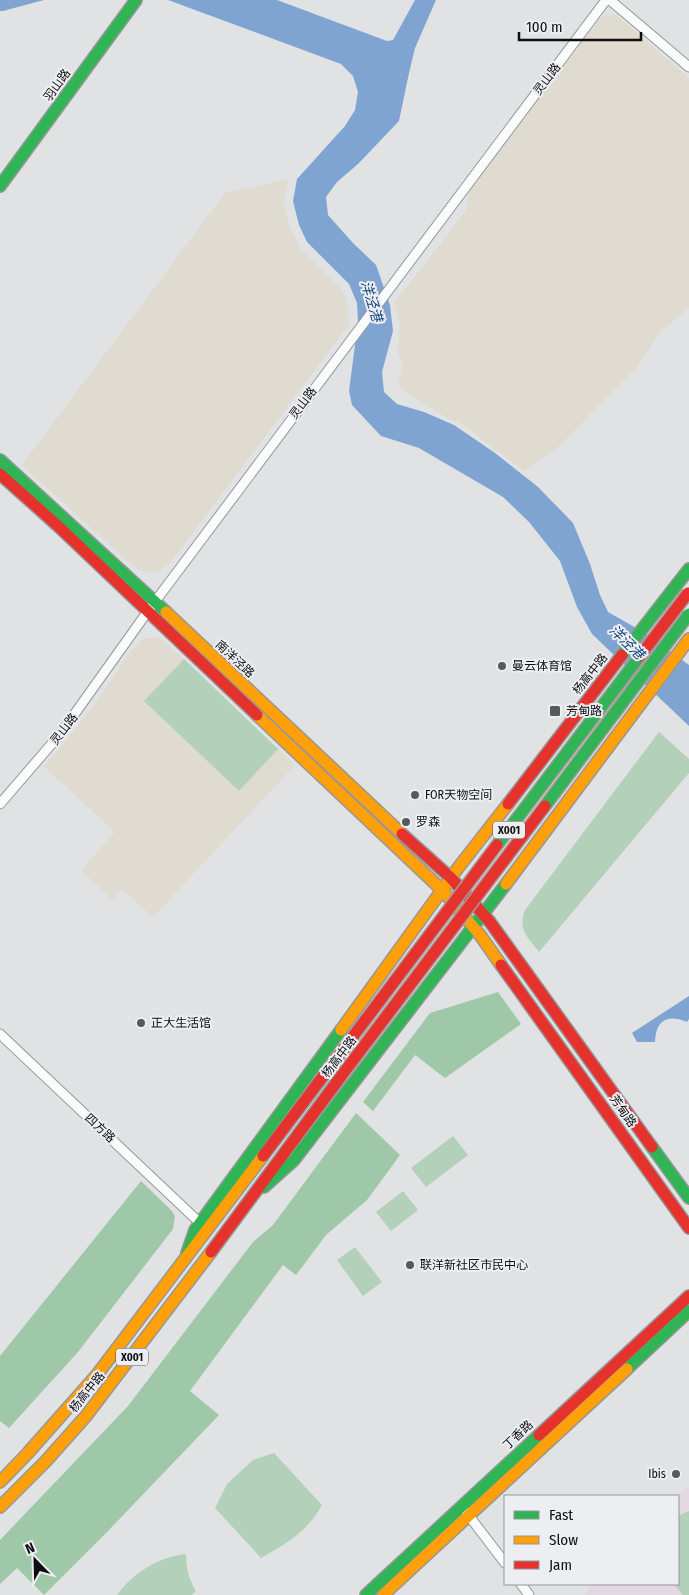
<svg xmlns="http://www.w3.org/2000/svg" width="689" height="1595" font-family="'Fira Sans Condensed','Noto Sans SC',sans-serif">
  <style>
    .industrial { fill: #e0dbd1 }
    .education { fill: #e3d8e1 }
    .green { fill: #b3d1ba }
    .forest { fill: #9fc8a9 }
    .water { fill: #80a4d1 }
    .lines { fill: none; stroke-linecap: round; stroke-linejoin: round }
    .street-casing { stroke: #969799; stroke-width: 11 }
    .fast-casing { stroke: #969799; stroke-width: 14 }
    .slow-casing { stroke: #969799; stroke-width: 14 }
    .jam-casing { stroke: #969799; stroke-width: 14 }
    .street { stroke: #fafbfb; stroke-width: 9 }
    .fast { stroke: #30b455; stroke-width: 11 }
    .slow { stroke: #ff9f0a; stroke-width: 11 }
    .jam { stroke: #e5322d; stroke-width: 11 }
    .fast-bridge-casing { stroke: #a69b9a; stroke-width: 14; stroke-linecap: butt }
    .jam-bridge-casing { stroke: #a69b9a; stroke-width: 14; stroke-linecap: butt }
    .fast-bridge { stroke: #30b455; stroke-width: 11 }
    .jam-bridge { stroke: #e5322d; stroke-width: 11 }
    .poi-dot { fill: #58595a; stroke: #eceef2; stroke-width: 2 }
    .labels { text-anchor: middle; stroke-width: 4; stroke-linejoin: round; paint-order: stroke }
    .shield { fill: #eceef2; stroke: #515254; stroke-width: 1 }
    .shield-label { font-size: 11px; font-weight: bold; fill: #0f0f10 }
    .street-label { font-size: 12px; fill: #0f0f10; stroke: #eceef2 }
    .poi-label { font-size: 12px; fill: #0f0f10; stroke: #eceef2; text-anchor: start }
    .water-label { font-size: 14px; font-style: italic; fill: #10437e; stroke: #eceef2 }
  </style>
  <rect width="100%" height="100%" fill="#e0e2e4"/>
  <path class="industrial" d="M616 15 689 78V308L661 331 638 366 558 447 524 471 459 422 449 419 401 390 398 383 402 367V363L398 353 400 322 394 303 465 212 470 191 602 16Z
    M289 179 283 204 290 227 301 249 342 290 347 301 349 325 171 562 162 569 151 573 141 571 133 566 22 465 225 193Z
    M156 637 166 642 295 765 153 917 122 889 112 900 81 870 115 832 44 767 95 704 131 651 145 638Z"/>
  <path class="education" d="M689 1487V1595H585L592 1584H678V1496H677Z"/>
  <path class="green" d="M184 659 278 749 239 791 144 701Z
    M659 732 689 759V773L539 952C528 937 517 930 525 910Z
    M453 1136 468 1155 426 1187 411 1168Z
    M403 1191 418 1210 391 1231 376 1212Z
    M355 1247 382 1282 363 1296 337 1260Z
    M274 1453 322 1505C307 1532 287 1543 261 1558L215 1508 227 1484 253 1460Z
    M689 1511V1595H683L674 1584H678V1516Z
    M186 1554C186 1569 189 1579 196 1591L192 1595H117C133 1573 158 1557 186 1554Z"/>
  <path class="forest" d="M498 992 521 1024 445 1078 415 1055 373 1111 363 1102 430 1013Z
    M356 1113 400 1155 367 1200 326 1235 296 1275 283 1265 190 1391 219 1415 108 1531 44 1595 17 1568 0 1584V1540L128 1406 253 1242 273 1225Z
    M141 1181 172 1211 175 1216 173 1229 78 1352 9 1428 0 1421V1356Z"/>
  <path class="water" d="M0 0H44L3 11H0Z
    M168 0H277L387 41 393 40 415 0H436L415 48 409 73 399 121 358 164 337 182 326 197 328 215 353 243 376 265 390 305 393 331 382 372 384 392 397 404 424 412 454 425 495 453 538 487 573 523 590 564 600 595 608 612 645 633 689 665V726L592 634 577 607 560 561 529 522 503 497 419 448 381 436 352 405 349 391 358 322 357 303 349 284 307 242 299 225 293 201 297 179 345 126 355 110 358 92 353 76 341 64Z
    M689 996V1019L687 1022C667 1014 656 1020 655 1042H637L632 1033Z"/>
  <g class="lines">
    <defs>
      <path id="street" d="M610 0 689 67
        M0 804 61 733 148 611 606 0
        M0 1034 200 1223
        M466 1512 505 1563
        M521 1584 529 1595"/>
      <path id="fast" d="M0 186 136 0
        M0 460 166 612
        M622 655 689 569
        M652 1147 689 1198
        M264 1187 294 1160 506 884
        M187 1253 195 1230 341 1030
        M627 1369 689 1311
        M366 1595 539 1435"/>
      <path id="slow" d="M166 612 402 834
        M257 715 443 891 480 935 501 965
        M506 884 689 639
        M341 1030 458 868 508 804
        M0 1482 27 1454 96 1376 263 1156
        M0 1507 46 1461 86 1416 211 1252
        M383 1595 627 1369"/>
      <path id="jam" d="M0 474 58 526 257 715
        M508 804 622 655
        M402 834 451 878 490 922 652 1147
        M501 965 689 1228
        M263 1156 330 1067
        M211 1252 342 1075
        M539 1435 689 1296"/>
    </defs>
    <use href="#street" class="street-casing"/>
    <use href="#fast" class="fast-casing"/>
    <use href="#slow" class="slow-casing"/>
    <use href="#jam" class="jam-casing"/>
    <use href="#street" class="street"/>
    <use href="#fast" class="fast"/>
    <use href="#slow" class="slow"/>
    <use href="#jam" class="jam"/>
    <defs>
      <path id="fast-bridge" d="M545 806 689 614
        M497 845 640 656"/>
      <path id="jam-bridge" d="M640 656 688 593
        M330 1067 497 845
        M342 1075 545 806"/>
    </defs>
    <use href="#fast-bridge" class="fast-bridge-casing"/>
    <use href="#jam-bridge" class="jam-bridge-casing"/>
    <use href="#fast-bridge" class="fast-bridge"/>
    <use href="#jam-bridge" class="jam-bridge"/>
  </g>
  <g class="poi-dot">
    <circle cx="502" cy="666" r="5"/>
    <rect x="549" y="705" width="12" height="12" rx="2.5"/>
    <circle cx="415" cy="795" r="5"/>
    <circle cx="406" cy="822" r="5"/>
    <circle cx="141" cy="1023" r="5"/>
    <circle cx="410" cy="1265" r="5"/>
    <circle cx="676" cy="1474" r="5"/>
  </g>
  <g class="labels">
    <g class="shield">
      <rect x="493" y="821.5" width="32" height="17" rx="4"/>
      <rect x="116" y="1348.5" width="32" height="17" rx="4"/>
    </g>
    <g class="shield-label">
      <text x="509" y="834">X001</text>
      <text x="132" y="1361">X001</text>
    </g>
    <g class="street-label">
      <text transform="translate(547 79) rotate(-53)" y="4">灵山路</text>
      <text transform="translate(57 85) rotate(-54)" y="4">羽山路</text>
      <text transform="translate(303 403) rotate(-53)" y="4">灵山路</text>
      <text transform="translate(235 659) rotate(43)" y="4">南洋泾路</text>
      <text transform="translate(590 674) rotate(-52)" y="4">杨高中路</text>
      <text transform="translate(64 729) rotate(-52)" y="4">灵山路</text>
      <text transform="translate(339 1057) rotate(-53)" y="4">杨高中路</text>
      <text transform="translate(623 1111) rotate(55)" y="4">芳甸路</text>
      <text transform="translate(100 1128) rotate(43)" y="4">四方路</text>
      <text transform="translate(87 1392) rotate(-51)" y="4">杨高中路</text>
      <text transform="translate(518 1435) rotate(-43)" y="4">丁香路</text>
    </g>
    <g class="poi-label">
      <text x="512" y="670">曼云体育馆</text>
      <text x="566" y="715">芳甸路</text>
      <text x="425" y="799">FOR天物空间</text>
      <text x="416" y="826">罗森</text>
      <text x="151" y="1027">正大生活馆</text>
      <text x="420" y="1269">联洋新社区市民中心</text>
      <text x="666" y="1478" text-anchor="end">Ibis</text>
    </g>
    <g class="water-label">
      <text transform="translate(372 301) rotate(73)" y="5">洋泾港</text>
      <text transform="translate(627 642) rotate(44)" y="5">洋泾港</text>
    </g>
  </g>
  <rect x="504" y="1495" width="175" height="90" fill="#eceef2" stroke="#949598"/>
  <rect x="514" y="1511" width="25" height="8" fill="#30b455" stroke="#949598"/>
  <text x="549" y="1520" font-size="15" fill="#0f0f10">Fast</text>
  <rect x="514" y="1536" width="25" height="8" fill="#ff9f0a" stroke="#949598"/>
  <text x="549" y="1545" font-size="15" fill="#0f0f10">Slow</text>
  <rect x="514" y="1561" width="25" height="8" fill="#e5322d" stroke="#949598"/>
  <text x="549" y="1570" font-size="15" fill="#0f0f10">Jam</text>
  <g transform="translate(35 1560) rotate(337)" stroke="#eceef2" stroke-width="4" paint-order="stroke">
  <path d="M0-4L9 19L0 12L-9 19Z" fill="#0f0f10"/>
  <text y="-8" font-size="14" font-weight="bold" text-anchor="middle" fill="#0f0f10">N</text>
  </g>
  <path d="M519 32v8h122v-8" fill="none" stroke="#0f0f10" stroke-width="2.5"/>
  <text x="526" y="32" font-size="15" fill="#0f0f10" stroke="#eceef2" stroke-width="4" paint-order="stroke">100 m</text>
</svg>
